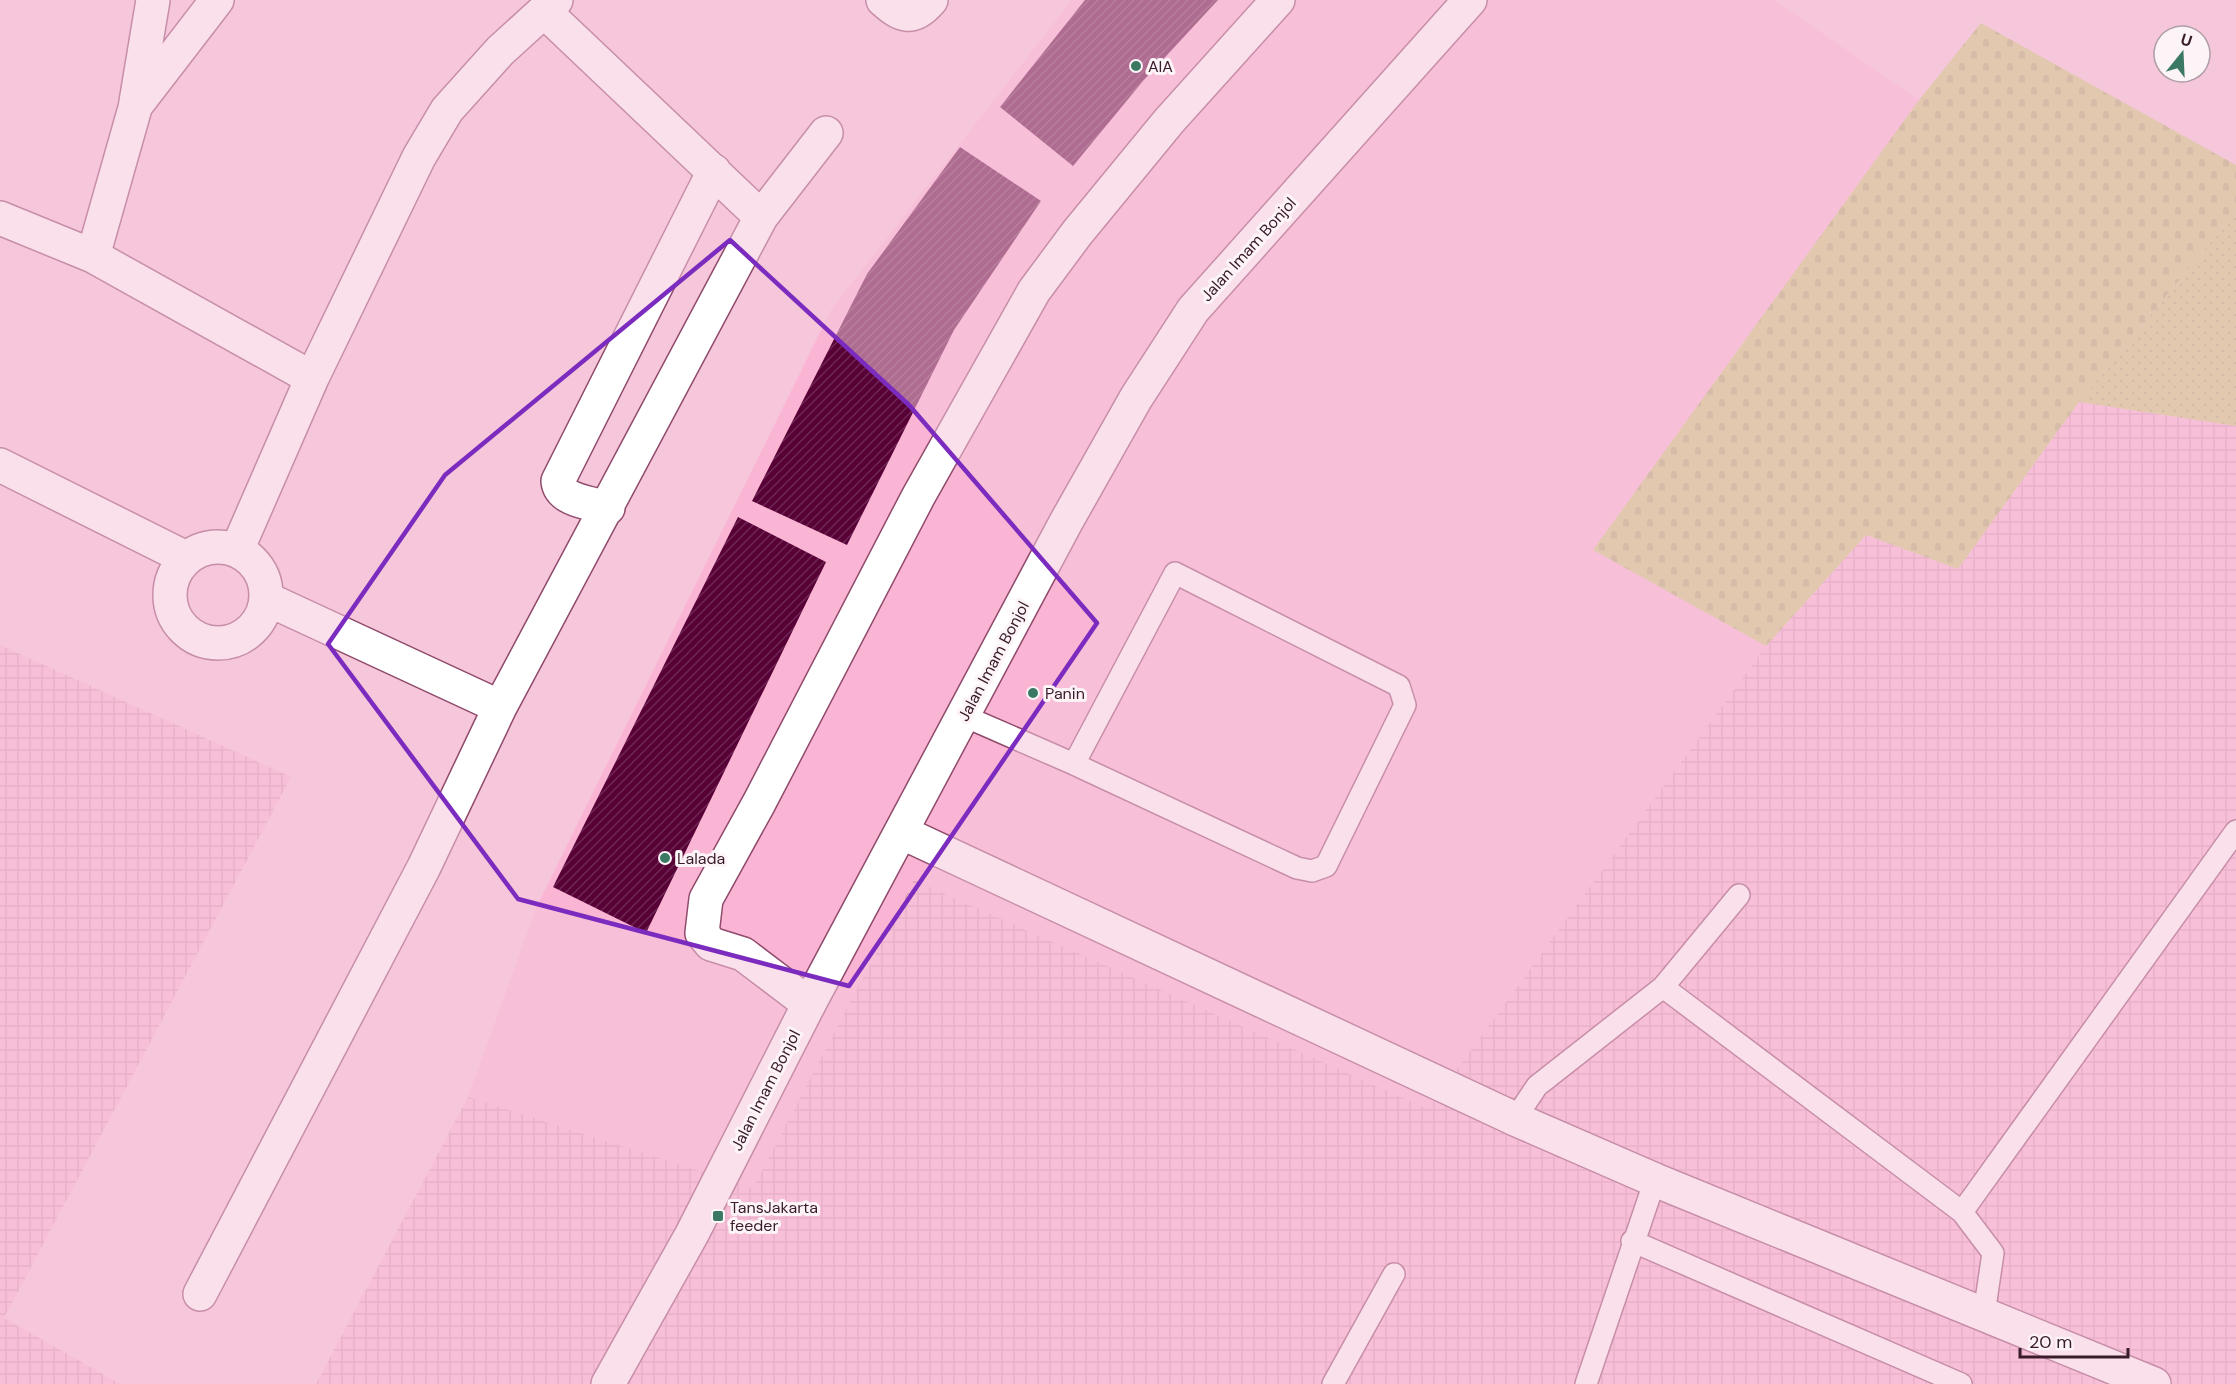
<svg xmlns="http://www.w3.org/2000/svg" width="2236" height="1384" font-family="'DM Sans',sans-serif">
  <style>
    .built { fill: #fbb5d4 }
    .industrial { fill: url(#industrial-grid) }
    .grass { fill: url(#grass-dots) }
    .cemetery { fill: url(#cemetery-stones) }
    .building { fill: url(#building-hatch) }
    .lines { fill: none; stroke-linecap: round; stroke-linejoin: round }
    .lane-casing { stroke: #8f4a6c; stroke-width: 24 }
    .street-casing { stroke: #8f4a6c; stroke-width: 36 }
    .primary-casing { stroke: #8f4a6c; stroke-width: 36 }
    .lane { stroke: #fff; stroke-width: 21 }
    .street { stroke: #fff; stroke-width: 33 }
    .primary { stroke: #fff; stroke-width: 33 }
    .marked { fill: none; stroke: #7b2cbf; stroke-width: 4.5; stroke-linejoin: round }
    .poi-dot { fill: #3b7965; stroke: #fcf4f7; stroke-width: 2 }
    .labels { text-anchor: middle; stroke-width: 6; stroke-linejoin: round; paint-order: stroke }
    .poi-label { font-size: 16px; fill: #391b2a; stroke: #fcf4f7; text-anchor: start }
    .street-label { font-size: 16px; fill: #391b2a; stroke: #fcf4f7 }
  </style>
  <defs>
    <pattern id="industrial-grid" width="8" height="8" patternUnits="userSpaceOnUse" patternTransform="scale(1.5)"><rect width="8" height="8" fill="#fbb5d4"/><path d="M0 4h8M4 0v8" fill="none" stroke="#d89bb6"/></pattern>
    <pattern id="grass-dots" width="8" height="8" patternUnits="userSpaceOnUse" patternTransform="scale(1.5)"><rect width="8" height="8" fill="#c8cb7b"/><path d="M2 2h.1M6 6h.1" fill="none" stroke="#adae6a" stroke-width="1.8" stroke-linecap="round"/></pattern>
    <pattern id="cemetery-stones" width="16" height="16" patternUnits="userSpaceOnUse" patternTransform="scale(1.5)"><rect width="16" height="16" fill="#c8cb7b"/><path d="M2 7V4a2 2 0 0 1 4 0v3zM10 15v-3a2 2 0 0 1 4 0v3z" fill="#adae6a"/></pattern>
    <pattern id="building-hatch" width="6" height="6" patternUnits="userSpaceOnUse" patternTransform="scale(1.5)"><rect width="6" height="6" fill="#580137"/><path d="M-1 1l2-2M0 6l6-6M5 7l2-2" fill="none" stroke="#6e2652"/></pattern>
  </defs>
  <rect width="100%" height="100%" fill="#f6c6db"/>
  <path class="built" d="M1072 0H1774L1919 100 1593 550 1766 646 1428 1109 914 880 753 1188 468 1097 537 906 831 310Z"/>
  <path class="industrial" d="M2079 402 2236 426V1384H316L468 1097 753 1188 914 880 1428 1109 1766 646 1866 535 1958 569Z
    M0 645 291 777 4 1318 120 1384H0Z"/>
  <path class="grass" d="M2236 211V426L2079 402Z"/>
  <path class="cemetery" d="M1981 23 2236 165V211L2079 402 1958 569 1866 535 1766 646 1593 550 1919 100Z"/>
  <path class="building" d="M1085 0H1218L1143 81 1073 166 1000 107Z
    M960 147 1041 201 954 330 847 545 752 501 867 274Z
    M738 517 826 562 646 933 553 887Z"/>
  <g class="lines">
    <defs>
      <path id="lane" d="M964 716 1074 764 1297 868 1312 871 1326 866 1405 705 1399 686 1175 573 1074 764
        M1663 987 1739 895
        M1515 1119 1537 1086 1663 987 1962 1212
        M1632 1241 1961 1384
        M1984 1314 1993 1253 1962 1212 2236 831
        M1333 1384 1394 1274
        M1586 1384 1655 1180"/>
      <path id="street" d="M883 0C902 17 913 21 931 0
        M545 12 761 217 826 133
        M137 104 217 0
        M0 218 93 256 312 378
        M93 256 135 108 153 0
        M0 465 186 558
        M608 508C591 503 560 501 558 481L714 171
        M170 595a48 48 0 1 1 96 0a48 48 0 1 1-96 0Z
        M237 550 312 378 419 157 447 110 500 51 556 0
        M267 599 500 707
        M809 1004 743 954 711 944 702 933 706 899 759 803 918 497 1034 291 1077 233 1169 121 1278 0
        M200 1294 424 867 500 707 761 217"/>
      <path id="primary" d="M901 832 1515 1119 1655 1180 2154 1384
        M608 1384 692 1234 809 1004 1066 522 1136 398 1193 310 1470 0"/>
    </defs>
    <use href="#lane" class="lane-casing"/>
    <use href="#street" class="street-casing"/>
    <use href="#primary" class="primary-casing"/>
    <use href="#lane" class="lane"/>
    <use href="#street" class="street"/>
    <use href="#primary" class="primary"/>
  </g>
  <path d="M0 0H2236V1384H0ZM730 240 909 405 1097 623 849 986 518 899 328 644 445 475Z" fill="#f6c6db" fill-opacity=".55" fill-rule="evenodd"/>
  <path class="marked" d="M730 240 909 405 1097 623 849 986 518 899 328 644 445 475Z"/>
  <g class="poi-dot">
    <circle cx="1136" cy="66" r="6"/>
    <circle cx="1033" cy="693" r="6"/>
    <circle cx="665" cy="858" r="6"/>
    <rect x="712" y="1210" width="12" height="12" rx="3"/>
  </g>
  <g class="labels">
    <g class="poi-label">
      <text x="1148" y="72">AIA</text>
      <text x="1045" y="699">Panin</text>
      <text x="677" y="864">Lalada</text>
      <text x="730" y="1213">TansJakarta<tspan x="730" dy="18">feeder</tspan></text>
    </g>
    <g class="street-label">
      <text transform="translate(1248 249) rotate(-48)" y="6">Jalan Imam Bonjol</text>
      <text transform="translate(993 661) rotate(-62)" y="6">Jalan Imam Bonjol</text>
      <text transform="translate(765 1090) rotate(-63)" y="6">Jalan Imam Bonjol</text>
    </g>
  </g>
  <g transform="translate(2182 54) rotate(18)"><circle r="28" fill="#fcf4f7" stroke="#ae9da5" stroke-width="1.5"/>
  <path d="M0-4.5L10 22L0 15L-10 22Z" fill="#3b7965"/>
  <text y="-9" font-size="16" font-weight="bold" text-anchor="middle" fill="#391b2a">U</text>
  </g>
  <path d="M2020 1348v9h108v-9" fill="none" stroke="#391b2a" stroke-width="3"/>
  <text x="2029" y="1348" font-size="18" fill="#391b2a" stroke="#fcf4f7" stroke-width="4.5" paint-order="stroke">20 m</text>
</svg>
